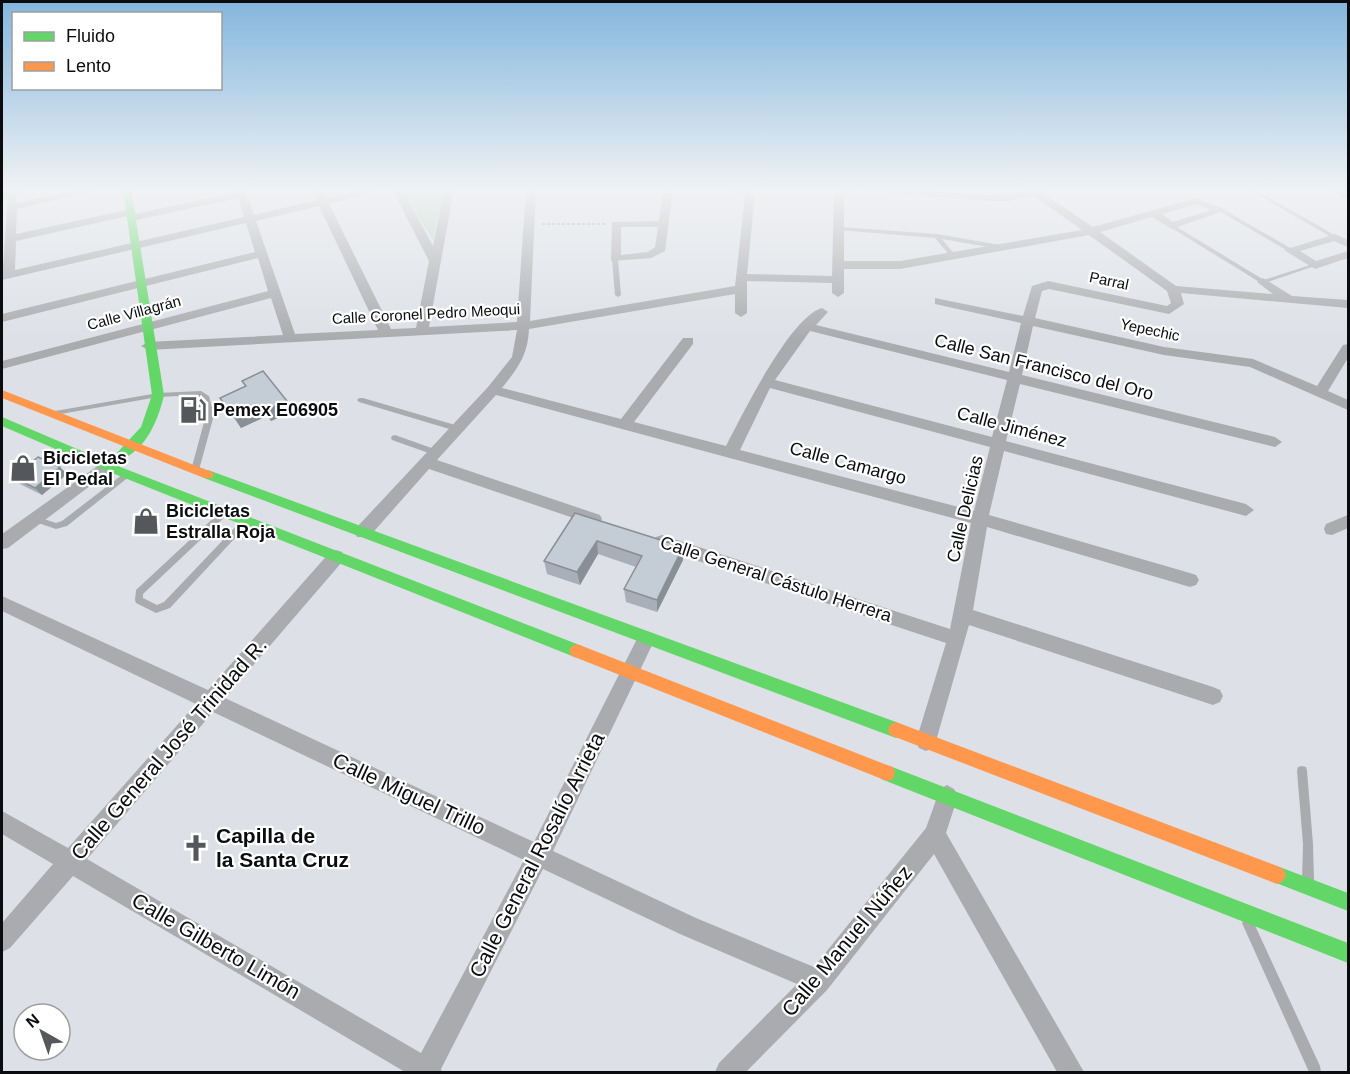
<svg xmlns="http://www.w3.org/2000/svg" width="1350" height="1074" font-family="Helvetica,sans-serif">
  <style>
    .green { fill: #bfd2c0 }
    .lines { fill: none; stroke-linecap: round; stroke-linejoin: round }
    .path { stroke: #a2a3a6; stroke-width: 2; stroke-dasharray: 3 2; stroke-linecap: butt }
    .lane { fill: #aaabae; fill-rule: evenodd }
    .street { fill: #aaabae; fill-rule: evenodd }
    .fast { fill: #63d668; fill-rule: evenodd }
    .slow { fill: #ff974d; fill-rule: evenodd }
    .wall { fill: #a9afb8 }
    .shaded-wall { fill: #898f96 }
    .building { fill: #c4ccd6; stroke: #898f96; stroke-width: 1.5 }
    .labels { text-anchor: middle; stroke-width: 4.5; stroke-linejoin: round; paint-order: stroke }
    .far-street-label { font-size: 15px; fill: #0a0c0f; stroke: #fff }
    .street-label { font-size: 18px; fill: #0a0c0f; stroke: #fff }
    .poi-label { font-size: 18px; font-weight: bold; fill: #0a0c0f; stroke: #fff; text-anchor: start }
    .near-street-label { font-size: 21px; fill: #0a0c0f; stroke: #fff }
    .near-poi-label { font-size: 21px; font-weight: bold; fill: #0a0c0f; stroke: #fff; text-anchor: start }
  </style>
  <rect width="100%" height="100%" fill="#dde1e7"/>
  <path class="green" d="M401 189H443L433 240Z"/>
  <g class="lines">
    <path class="path" d="M542 224H605"/>
    <path class="lane" d="M1247 189H1254L1338 237 1333 238Z
      M1221 208 1292 249 1293 250 1288 251 1219 211 1218 210Z
      M1172 224 1264 280 1313 264 1318 265 1265 283H1261L1170 227 1169 226Z
      M840 227 937 234 1000 245 1003 247 1000 249 942 239 956 256 953 258 951 257 935 238 838 230V228Z
      M615 257 618 259 621 295 618 297 615 295 612 259Z
      M201 391 209 396 214 415 199 470 195 473 191 470 206 415 202 397 200 395 158 397 55 415 51 413 55 411 158 393Z
      M359 398H363L462 427 463 429 459 432 456 431 359 402 357 400Z
      M395 435 440 451 441 453 437 456 392 440 391 438 392 436Z
      M127 471 130 472 131 474 130 476 67 526 56 529 32 521 31 519 35 516 56 523 62 521Z
      M225 509 229 512 228 514 143 594V598L157 605 164 602 243 519H249L250 521 249 523 170 608 156 613 136 603 135 600 136 590 222 510Z
      M1302 766 1306 767 1307 771 1313 844 1314 880 1312 884 1308 886 1304 884 1302 880 1303 844 1297 771 1298 767Z
      M1248 917 1252 919 1320 1066 1321 1072H1309L1242 923 1244 919Z"/>
    <path class="street" d="M82 189H102L17 209 16 234 131 209 135 210V214L236 192 235 189H245L254 215 316 200 311 189H321L326 198 364 189H383L329 204 391 329 416 328 429 261 392 189H402L433 246 444 189H454L429 327 517 322 526 189H536L530 321 735 286 745 196 725 189H749L755 195 747 274 832 276 834 195 842 189C863 189 885 188 907 189 947 191 988 199 1027 191L1026 189H1046L1044 194 1093 227 1196 198 1226 210 1172 229 1152 217 1100 232 1176 286 1273 294 1257 282 1263 278 1292 296 1348 300V308L1181 293 1184 304 1169 314 1049 289 1042 291 1035 318 1164 347 1253 359 1317 386 1343 345 1348 344V358L1328 391 1348 400V410L1250 367 1164 355 1033 326 1022 375 1275 437 1282 442 1275 447 1020 384 1006 441 1246 504 1254 510 1246 516 1004 451 989 515 1190 573 1196 575 1199 580 1196 585 1190 587 987 527 973 610 1213 687 1220 690 1223 696 1220 702 1213 705 969 625 936 741 933 748 926 751 919 748 916 741 946 643 656 547 654 542 656 537 662 535 950 629 971 523 496 395 437 460 600 515 602 519 600 523 594 525 429 469 369 537H357L355 532 357 527 488 387 512 357 517 330 148 350 141 346 148 342 283 335 271 298 2 369V361L268 291 258 258 2 322V314L255 252 246 223 2 280 8 196H16L17 203ZM854 190 988 201H1009L1034 196 1082 230 900 261H844V196ZM238 198 244 217 15 270 16 241 128 216V220L132 221ZM1196 204 1211 210 1173 222 1162 214ZM319 206 378 330 295 334 256 221ZM1089 235 1167 291 1171 303 1167 306 1048 281 1032 286 1023 316 935 298V304L1021 323 1009 372 816 325 828 312 822 308C790 317 742 415 726 446L634 422 693 344V338H683L621 419 502 388C518 368 528 355 529 329L735 294V313L741 317 747 313V281L832 283V293L838 297 844 293V269H900ZM810 331 1007 380 992 437 775 380ZM770 388 990 447 974 511 740 450Z
      M663 189H673L665 251 651 258 611 261 612 222 659 221ZM621 227H658L655 247 648 252 621 255Z
      M1327 189H1340L1348 193V200Z
      M1335 234 1348 240V247L1334 241 1300 251 1316 261 1348 251V258L1315 269 1284 250Z
      M106 460 114 466 111 470 8 548 2 549V534Z
      M1348 515V528L1332 535 1326 534 1324 529 1326 524Z
      M336 550 342 552 344 557 342 562 225 698 534 842 640 633 646 631 652 633 655 639 553 851 696 918 814 967 926 828 940 789 947 785 954 789 958 796 946 833 1084 1072H1057L934 854 827 990 746 1072H715L719 1063 797 984 680 934 543 869 441 1069 442 1072H405L73 876 10 948 2 952V923L53 864 2 834V811L68 848 196 704 2 611V596L208 690 330 552ZM213 712 524 860 421 1053 87 859Z"/>
    <path class="fast" d="M14 189H26L2 198V193Z
      M123 189H131L164 395C159 418 146 451 121 459L115 455 141 427 152 395Z
      M2 417 110 463 582 646 585 651 582 656 577 658 572 656 102 469 2 426Z
      M208 470 896 722 902 725 904 730 902 735 896 738 204 478 202 475 204 472Z
      M887 765 1348 943V963L881 779 879 773 881 767Z
      M1277 866 1348 893V911L1271 881 1268 875 1271 869Z"/>
    <path class="slow" d="M2 390 212 472 214 475 212 478H204L2 398Z
      M577 644 887 765 893 767 895 773 893 779 887 781 572 656 569 651 572 646Z
      M896 722 1277 866 1283 869 1286 875 1283 881 1277 884 890 735 888 730 890 725Z"/>
  </g>
  <path class="wall" d="M242 381 293 411 271 421 267 416 241 428 220 398 245 386Z
    M67 474 42 495 20 484 13 477Z
    M575 513 683 560 657 612 626 602 624 589 636 567 598 554 580 585 547 574 544 561Z"/>
  <path class="shaded-wall" d="M199 395 202 399V416L184 421 182 417Z
    M287 401 293 411 271 421 265 411Z
    M260 405 267 416 241 428 234 417Z
    M60 467 67 474 42 495 35 488Z
    M597 541 598 554 580 585 577 572Z
    M683 547V560L657 612V600Z"/>
  <path class="building" d="M263 371 287 401 265 411 260 405 234 417 220 398 246 386 242 381Z
    M199 395 200 413 182 417V399Z
    M38 457 60 467 35 488 13 477Z
    M575 513 683 547 657 600 624 589 642 556 597 541 577 572 544 561Z"/>
  <linearGradient id="sky" x2="0" y2="1"><stop stop-color="#83b6dd"/><stop offset="0.56" stop-color="#f0f2f4"/><stop offset="1" stop-color="#f0f2f4" stop-opacity="0"/></linearGradient>
  <rect width="1350" height="339" fill="url(#sky)"/>
  <defs>
    <symbol id="fuel-bare" viewBox="-9 -9 18 18"><path d="M-5.5-6h7V0h2V4h1.3V-2.5L3-4.5l.8-.8L6-3V5H2.5V1h-1V6h-7ZM-4.2-4.7v3.2H.2V-4.7Z" fill="#54575b" stroke="#fff" stroke-width="2.5" paint-order="stroke"/></symbol>
    <symbol id="shop-bare" viewBox="-9 -9 18 18"><path d="M-5-2.5h2.3a2.7 3.5 0 0 1 5.4 0H5L5.5 6h-11ZM-1.5-2.5h3a1.5 2.3 0 0 0-3 0Z" fill="#54575b" stroke="#fff" stroke-width="2.5" paint-order="stroke"/></symbol>
    <symbol id="church-bare" viewBox="-9 -9 18 18"><path d="M-1.2-6h2.4v3.5h3.3v2.4h-3.3V6h-2.4V-.1h-3.3v-2.4h3.3Z" fill="#54575b" stroke="#fff" stroke-width="2.5" paint-order="stroke"/></symbol>
  </defs>
  <g fill-rule="evenodd">
    <use href="#fuel-bare" x="174" y="391" width="38" height="38"/>
    <use href="#shop-bare" x="4" y="449" width="38" height="38"/>
    <use href="#shop-bare" x="127" y="502" width="38" height="38"/>
    <use href="#church-bare" x="177" y="829" width="38" height="38"/>
  </g>
  <g class="labels">
    <g class="far-street-label">
      <text transform="translate(1109 281) rotate(12)" y="5">Parral</text>
      <text transform="translate(134 313) rotate(-15)" y="5">Calle Villagrán</text>
      <text transform="translate(426 314) rotate(-3)" y="5">Calle Coronel Pedro Meoqui</text>
      <text transform="translate(1150 330) rotate(12)" y="5">Yepechic</text>
    </g>
    <g class="street-label">
      <text transform="translate(1044 367) rotate(14)" y="6">Calle San Francisco del Oro</text>
      <text transform="translate(1012 427) rotate(15)" y="6">Calle Jiménez</text>
      <text transform="translate(848 463) rotate(15)" y="6">Calle Camargo</text>
      <text transform="translate(965 509) rotate(-77)" y="6">Calle Delicias</text>
      <text transform="translate(776 579) rotate(18)" y="6">Calle General Cástulo Herrera</text>
    </g>
    <g class="poi-label">
      <text x="213" y="416">Pemex E06905</text>
      <text x="43" y="464">Bicicletas<tspan x="43" dy="21">El Pedal</tspan></text>
      <text x="166" y="517">Bicicletas<tspan x="166" dy="21">Estralla Roja</tspan></text>
    </g>
    <g class="near-street-label">
      <text transform="translate(169 749) rotate(-49)" y="7">Calle General José Trinidad R.</text>
      <text transform="translate(409 794) rotate(25)" y="7">Calle Miguel Trillo</text>
      <text transform="translate(537 855) rotate(-63)" y="7">Calle General Rosalío Arrieta</text>
      <text transform="translate(847 941) rotate(-50)" y="7">Calle Manuel Núñez</text>
      <text transform="translate(216 946) rotate(30)" y="7">Calle Gilberto Limón</text>
    </g>
    <g class="near-poi-label">
      <text x="216" y="843">Capilla de<tspan x="216" dy="24">la Santa Cruz</tspan></text>
    </g>
  </g>
  <rect width="1350" height="1074" fill="none" stroke="#0a0c0f" stroke-width="6"/>
  <rect x="12" y="12" width="210" height="78" fill="#ffffff" stroke="#9d9e9f" stroke-width="1.5"/>
  <rect x="24" y="32" width="30" height="9" fill="#63d668" stroke="#9d9e9f" stroke-width="1.5"/>
  <text x="66" y="42" font-size="18" fill="#0a0c0f">Fluido</text>
  <rect x="24" y="62" width="30" height="9" fill="#ff974d" stroke="#9d9e9f" stroke-width="1.5"/>
  <text x="66" y="72" font-size="18" fill="#0a0c0f">Lento</text>
  <g transform="translate(42 1032) rotate(320)"><circle r="28" fill="#ffffff" stroke="#9d9e9f" stroke-width="1.5"/>
  <path d="M0-4.5L10 22L0 15L-10 22Z" fill="#54575b"/>
  <text y="-9" font-size="16" font-weight="bold" text-anchor="middle" fill="#0a0c0f">N</text>
  </g>
</svg>
